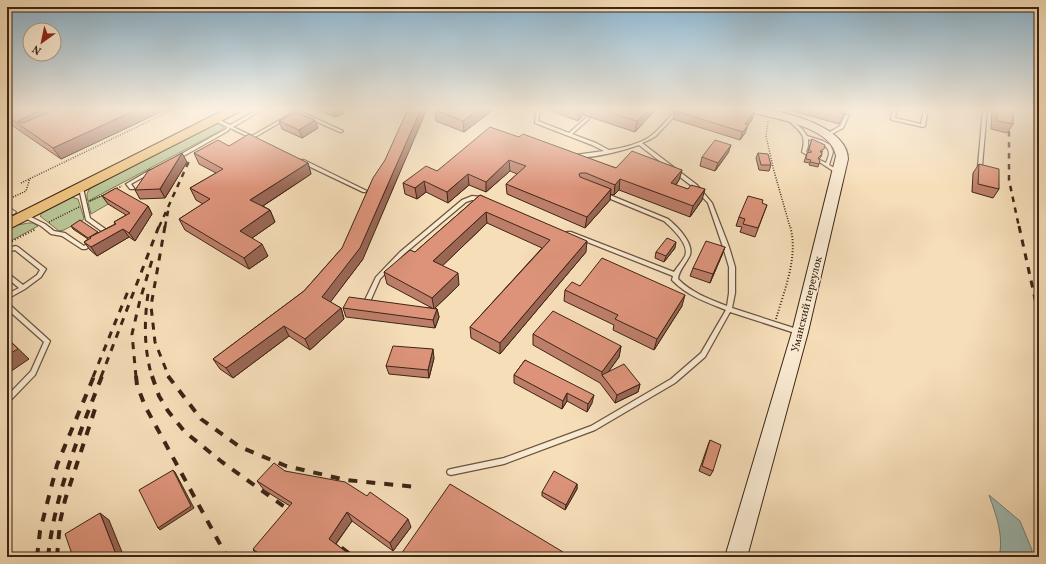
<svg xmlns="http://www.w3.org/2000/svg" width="1046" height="564" font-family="Vollkorn,serif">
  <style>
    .green { fill: #b7c293; stroke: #7a7454 }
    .water { fill: #9dbbb5; stroke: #777f75 }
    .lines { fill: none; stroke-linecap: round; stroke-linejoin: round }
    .lane-casing { stroke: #6b533e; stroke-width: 2.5 }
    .street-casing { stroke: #6b533e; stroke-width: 2 }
    .secondary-casing { stroke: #3d2515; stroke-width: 2 }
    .primary-casing { stroke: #3d2515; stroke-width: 2 }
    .path-far1 { stroke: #3d2515; stroke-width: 1.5; stroke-dasharray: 1 1.5; stroke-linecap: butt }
    .path { stroke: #3d2515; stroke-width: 2; stroke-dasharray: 1 2; stroke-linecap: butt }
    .lane { fill: #f9ead2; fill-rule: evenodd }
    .street { fill: #f9ead2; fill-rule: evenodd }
    .secondary { fill: #f9ead2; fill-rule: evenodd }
    .primary { fill: #ebbf7c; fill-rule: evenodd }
    .rail-far2 { stroke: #3d2515; stroke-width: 2.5; stroke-dasharray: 5.5 5.5; stroke-linecap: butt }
    .rail-far1 { stroke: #3d2515; stroke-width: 3; stroke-dasharray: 7 7; stroke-linecap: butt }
    .rail { stroke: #3d2515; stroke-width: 4; stroke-dasharray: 9 9; stroke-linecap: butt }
    .wall { fill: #bd7e69; stroke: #3d2515 }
    .shaded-wall { fill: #9a6755; stroke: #3d2515 }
    .building { fill: #dc937a; stroke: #3d2515 }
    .labels { text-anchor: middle; stroke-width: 3.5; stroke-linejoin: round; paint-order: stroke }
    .street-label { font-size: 11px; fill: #3d2515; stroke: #f9ead2 }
  </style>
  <rect width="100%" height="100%" fill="#f6deb9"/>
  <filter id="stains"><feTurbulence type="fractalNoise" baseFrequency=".005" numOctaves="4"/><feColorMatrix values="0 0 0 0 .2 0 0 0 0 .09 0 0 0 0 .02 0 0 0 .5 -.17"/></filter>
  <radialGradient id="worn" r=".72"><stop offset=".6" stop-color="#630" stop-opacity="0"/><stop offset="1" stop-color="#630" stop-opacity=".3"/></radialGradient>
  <path class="green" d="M215 123 224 126 222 130 88 201C86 194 87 191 93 186Z
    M113 191 122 196 91 214 88 202Z
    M71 197 78 199 84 218 83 220 64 230 59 231 40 216 42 213Z
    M29 223H33L38 226 7 243V230L17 225Z"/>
  <path class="water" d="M989 495 1020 521 1032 550 1031 557H999C1004 535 996 515 989 495Z"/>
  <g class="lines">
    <defs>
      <path id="lane" d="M259 109H264L233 127 252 136 297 110 343 131 342 132H340L297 113 255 137 254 139 248 140 247 139 249 137 230 128 228 131 180 158H176V157L226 129 227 127 213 120V118H215L230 125Z
        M536 109H540L538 121 569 133 587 117H589V119L572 134 596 143 609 150C622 148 636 145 648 138 659 131 668 118 677 109H681L656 136 651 139 642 143 697 185 712 203 729 247 735 267V293L732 308 800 330 801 332 800 334H798L730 312 705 357 675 383 595 430 504 464 451 475 448 474 447 472 448 470 451 469 504 458 591 426 671 379 701 353 726 310C706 302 688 296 673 281L672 280 673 276 567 234 566 233 567 232H571L674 272C677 267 682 262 685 256 690 245 672 228 664 221L601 195V193H605L668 219C677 226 696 245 689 257 685 265 679 270 678 279 692 293 709 299 727 306L729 293V267L723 247 708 203 693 187 639 145C621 151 592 159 573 157V155H575L604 151 592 145 535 123Z
        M893 109H897L895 118 921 124 924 109H928L925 126 923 127 892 120 891 119Z
        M983 109H987L982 166 980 167 978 166Z
        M846 114 849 115 843 128 830 135H828V133L840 126Z
        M789 119H791L803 130 807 136 823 141 830 145 832 149 833 152 829 165 840 171V173H836L818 161 820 160 826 163C827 160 829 156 829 153 829 144 814 141 808 139V146L806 152 809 154 807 155 802 152C807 134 800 132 789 121Z
        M300 160H304L367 191 365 192H363L300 162Z
        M150 170H154V171L131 184 134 188V189H130L126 184Z
        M79 187H83V188L90 218 111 233 112 234 111 235H107L86 220 79 188Z
        M472 196 483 197 485 199 483 201 472 200 466 202 404 254 380 279 369 304H365L364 302 376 277 400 252 462 200Z
        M25 214 45 224 54 231 65 233 84 246 92 241 95 243 86 249H82L62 236 51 234 41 226 23 217V215Z
        M16 246 18 247 46 269 41 277 25 289 7 299V294L19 288 7 278V273L9 274 23 285 37 275 40 270 15 250 7 252V248Z
        M7 304H9L50 341 35 375 9 402 7 403V396L31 371 44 342 7 309Z"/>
      <path id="street" d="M7 206 16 212 14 214H7Z"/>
      <path id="secondary" d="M745 109C751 109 757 108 763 109 788 112 848 128 848 159L808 332 747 557H725L792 332 836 156C832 126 771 118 746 111Z"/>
      <path id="primary" d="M226 109H241L239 112 7 230V219Z"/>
    </defs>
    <use href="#lane" class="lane-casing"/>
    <use href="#street" class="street-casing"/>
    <use href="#secondary" class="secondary-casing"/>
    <use href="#primary" class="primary-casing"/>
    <path class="path-far1" d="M768 121 766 136 774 171 790 227
      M21 183 174 109
      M13 197 26 191 30 178
      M90 201 122 186
      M49 222 79 207"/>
    <path class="path" d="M12 241 36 229
      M776 319C784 291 799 256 790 226"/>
    <use href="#lane" class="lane"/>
    <use href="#street" class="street"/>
    <use href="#secondary" class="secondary"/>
    <use href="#primary" class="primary"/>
    <path class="rail-far2" d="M1009 109V180L1019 227
      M159 227 189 161
      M165 227 169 206"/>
    <path class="rail-far1" d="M165 226 151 306 155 342 169 377
      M1019 226 1039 317
      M148 294C144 322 144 349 152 377
      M93 377 128 291
      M101 377 159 226
      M136 377 132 334 140 300 153 257"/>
    <path class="rail" d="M136 376 137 385 145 406 227 557
      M152 376 159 396 168 411 185 432 222 462 296 515
      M168 376 201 419 240 447 286 466 346 480 417 487
      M327 537 354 557
      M37 557 40 531 57 465 94 376
      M48 557C55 493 79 435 102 376
      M57 557 60 522 65 500 96 406"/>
  </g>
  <path class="wall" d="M7 109H167L61 159 7 122Z
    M316 109H344L345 112 335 117Z
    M494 109 464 132 436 121 435 110Z
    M551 109H656L635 132 584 115 578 121 551 111Z
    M786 109H847L839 124Z
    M992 109H1013V124L1007 133 991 129Z
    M700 110 752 120 748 125 745 133 740 140 673 119 675 111Z
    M279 121 318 128 302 138 282 129Z
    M519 137 616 168 682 170 679 180 676 185 702 200 690 217 619 190 614 195 610 194V200L585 228 507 194 506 184 517 174 510 171 486 192 469 185 448 203 426 192 417 199 405 194 403 183 437 171Z
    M812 139 823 152H821L822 154 821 157 819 159V164L818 167 809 165 810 163 804 162 807 153H809L808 151Z
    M731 145 728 153 715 171 700 166 702 157Z
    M229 146 308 163 311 174 263 206 270 210 275 222 252 238 268 256 249 269 185 230 179 219 203 204 196 200 190 188 216 173 199 164 194 153Z
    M758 153 771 165 769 171 759 170 756 158Z
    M187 162 165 198 140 199 135 190Z
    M979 164 999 189 993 198 972 192 973 173Z
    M480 195 586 252 500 354 471 338 470 327 542 248 487 223 442 266 459 285 435 308 437 309 439 317 435 328 346 317 343 308H432L387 284 384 272 415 252Z
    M102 196 148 206 152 214 135 241 129 237 97 256 90 250 84 242 88 239 73 229 71 226 98 233 115 224 114 222 126 215 108 204Z
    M767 205 755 237 740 232 742 227 736 226 739 217Z
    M725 247 722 255 710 283 690 276 693 268Z
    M342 248 363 259 330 302 341 308 344 319 310 350 289 336 233 378 220 369 213 359 304 291Z
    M675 248 664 262 655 258 656 252Z
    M580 286 682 306 654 350 613 330 614 325 564 301 565 290Z
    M533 334 621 346 619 357 608 372 640 384 638 392 615 403 600 383 533 345Z
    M434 358 429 378 389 374 386 366Z
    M525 360 592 403 587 412 567 401 562 409 514 383V375Z
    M710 440 713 471 710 476 699 471 708 445Z
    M285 471 411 527 393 551 352 521 336 544 353 557H260L253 550 290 506 264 490 257 481Z
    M577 484V489L565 510 542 496V492Z"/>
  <path class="shaded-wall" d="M45 109H78L27 130 18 122 19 120Z
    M138 109H167L61 159 53 148Z
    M333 109H344L345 112 335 117Z
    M421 109H427L363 259 326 308 322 297Z
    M479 109H494L464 132 463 121Z
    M580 109H585L584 115 578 121 579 110Z
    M648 109H656L635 132 637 121Z
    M754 112 752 120 748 125 745 133 740 140 745 124Z
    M315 120 318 128 302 138 299 130Z
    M731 145 728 153 715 171 718 163Z
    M182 153 187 162 165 198 160 189Z
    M509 160 510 171 486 192V182Z
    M308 163 311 174 255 211 250 200Z
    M682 170 679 180 668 194 671 183Z
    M468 174 469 185 448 203 447 192Z
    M620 179 619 190 614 195 615 185Z
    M424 181 426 192 417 199 415 188Z
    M611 189 610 200 585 228 587 217Z
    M705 189 702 200 690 217 693 206Z
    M148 206 152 214 135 241 129 233Z
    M270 210 275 222 245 243 240 231Z
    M486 212 487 223 435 273 433 261Z
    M123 229 129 237 97 256 91 247Z
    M587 241 586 252 500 354V343Z
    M676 242 675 248 664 262 666 256Z
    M262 244 268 256 249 269 244 258Z
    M725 247 722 255 710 283 713 274Z
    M458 273 459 285 434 309 432 298Z
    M7 282 10 285 7 287Z
    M685 295 682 306 654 350 657 339Z
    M341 308 344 319 310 350 305 339Z
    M437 309 439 317 435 328 433 320Z
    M284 326 289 336 233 378 226 368Z
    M7 338 29 359 7 374Z
    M621 346 619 357 604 378 602 375V372Z
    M433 349 434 358 429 378 428 370Z
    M640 384 638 392 615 403 617 395Z
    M567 393V401L562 409 563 401Z
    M594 395 592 403 587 412 588 404Z
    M173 470 175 472 194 508 160 530 158 528Z
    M577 484V489L565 510 566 505Z
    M347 512 352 521 334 546 329 539Z
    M100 513 109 520 124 557H117Z
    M408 519 411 527 393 551 390 543Z"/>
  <path class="building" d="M7 109H45L19 120 18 122 23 123 57 109H138L53 148 7 116Z
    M408 109H421L360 248 322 297 341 308 305 339 284 326 226 368 213 359 304 291 342 248 373 178 385 160Z
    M436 109H479L463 121 435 110Z
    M600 109H648L637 121Z
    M677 109H696L700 110 701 109H745L754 112 745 124 748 125 743 132 675 111Z
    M828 109H846L844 114Z
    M997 109H1013V124L997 121Z
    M296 112 315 120 299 130 279 121Z
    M490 127 519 137 523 134 616 168 632 151 682 170 671 183 688 189 691 185 705 189 693 206 620 179 615 185 586 173H581L579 174 580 177 611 189 587 217 506 184 526 166 509 160 486 182 468 174 447 192 424 181 415 188 403 183 426 166 437 171Z
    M249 134 308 163 250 200 270 210 240 231 262 244 244 258 179 219 210 199 190 188 223 169 194 153 218 140 229 146Z
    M812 139 825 145 824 149 820 151 822 154 818 158 820 161 819 164 810 162 811 160 806 159 807 153 812 152 809 149Z
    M715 140 731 145 718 163 702 157Z
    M182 153 160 189 135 190 148 171Z
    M758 153 768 154 771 165H761Z
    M979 164 999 169V189L978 184Z
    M116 188 148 206 129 233 123 229 91 247 84 242 91 238 90 237 116 224 114 222 130 213 102 196Z
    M480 195 587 241 500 343 470 327 550 240 486 212 433 261 458 273 432 298 384 272 410 250 415 252Z
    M748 196 763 200 762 203 767 205 758 228 743 224 745 219 739 217Z
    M80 220 98 232 88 238 71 226Z
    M667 238 676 242 666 256 656 252Z
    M706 241 725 247 713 274 693 268Z
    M602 258 685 295 657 339 615 319 618 315 565 290 572 282 580 286Z
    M349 297 437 309 433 320 343 308Z
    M553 311 621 346 602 372 533 334Z
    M7 338 18 349 7 355Z
    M393 346 433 349 428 370 386 366Z
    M525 360 594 395 588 404 567 393 563 401 514 375Z
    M624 364 640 384 617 395 602 375Z
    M710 440 721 445 713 471 702 466Z
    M274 463 285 471 345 482 367 496 370 492 408 519 390 543 347 512 329 539 353 557H263L253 549 292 503 257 481Z
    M173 470 191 506 158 528 139 490Z
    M554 471 577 484 566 505 542 492Z
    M450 484 563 552 560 557H399Z
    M100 513 117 557H73L65 534Z"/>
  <linearGradient id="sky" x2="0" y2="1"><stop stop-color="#8ab7d4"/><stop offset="0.58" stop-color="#fbf0e0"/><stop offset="1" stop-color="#fbf0e0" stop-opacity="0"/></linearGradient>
  <rect width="1046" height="188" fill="url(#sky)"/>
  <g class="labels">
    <g class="street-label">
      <text transform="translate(806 304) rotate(-76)" y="4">Уманский переулок</text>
    </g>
  </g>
  <rect width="1046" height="564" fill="none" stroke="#f6deb9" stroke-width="24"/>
  <rect x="8" y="8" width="1030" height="548" fill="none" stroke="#3d2515" stroke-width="2"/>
  <rect x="12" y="12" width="1022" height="540" fill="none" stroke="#3d2515"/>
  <g transform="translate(42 42) rotate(213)"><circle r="19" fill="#f9ead2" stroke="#ae9b86"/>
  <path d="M0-3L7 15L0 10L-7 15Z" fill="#8f2418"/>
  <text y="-6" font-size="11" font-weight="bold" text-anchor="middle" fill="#3d2515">N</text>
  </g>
  <rect width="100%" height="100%" filter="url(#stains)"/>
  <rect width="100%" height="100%" fill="url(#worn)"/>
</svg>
